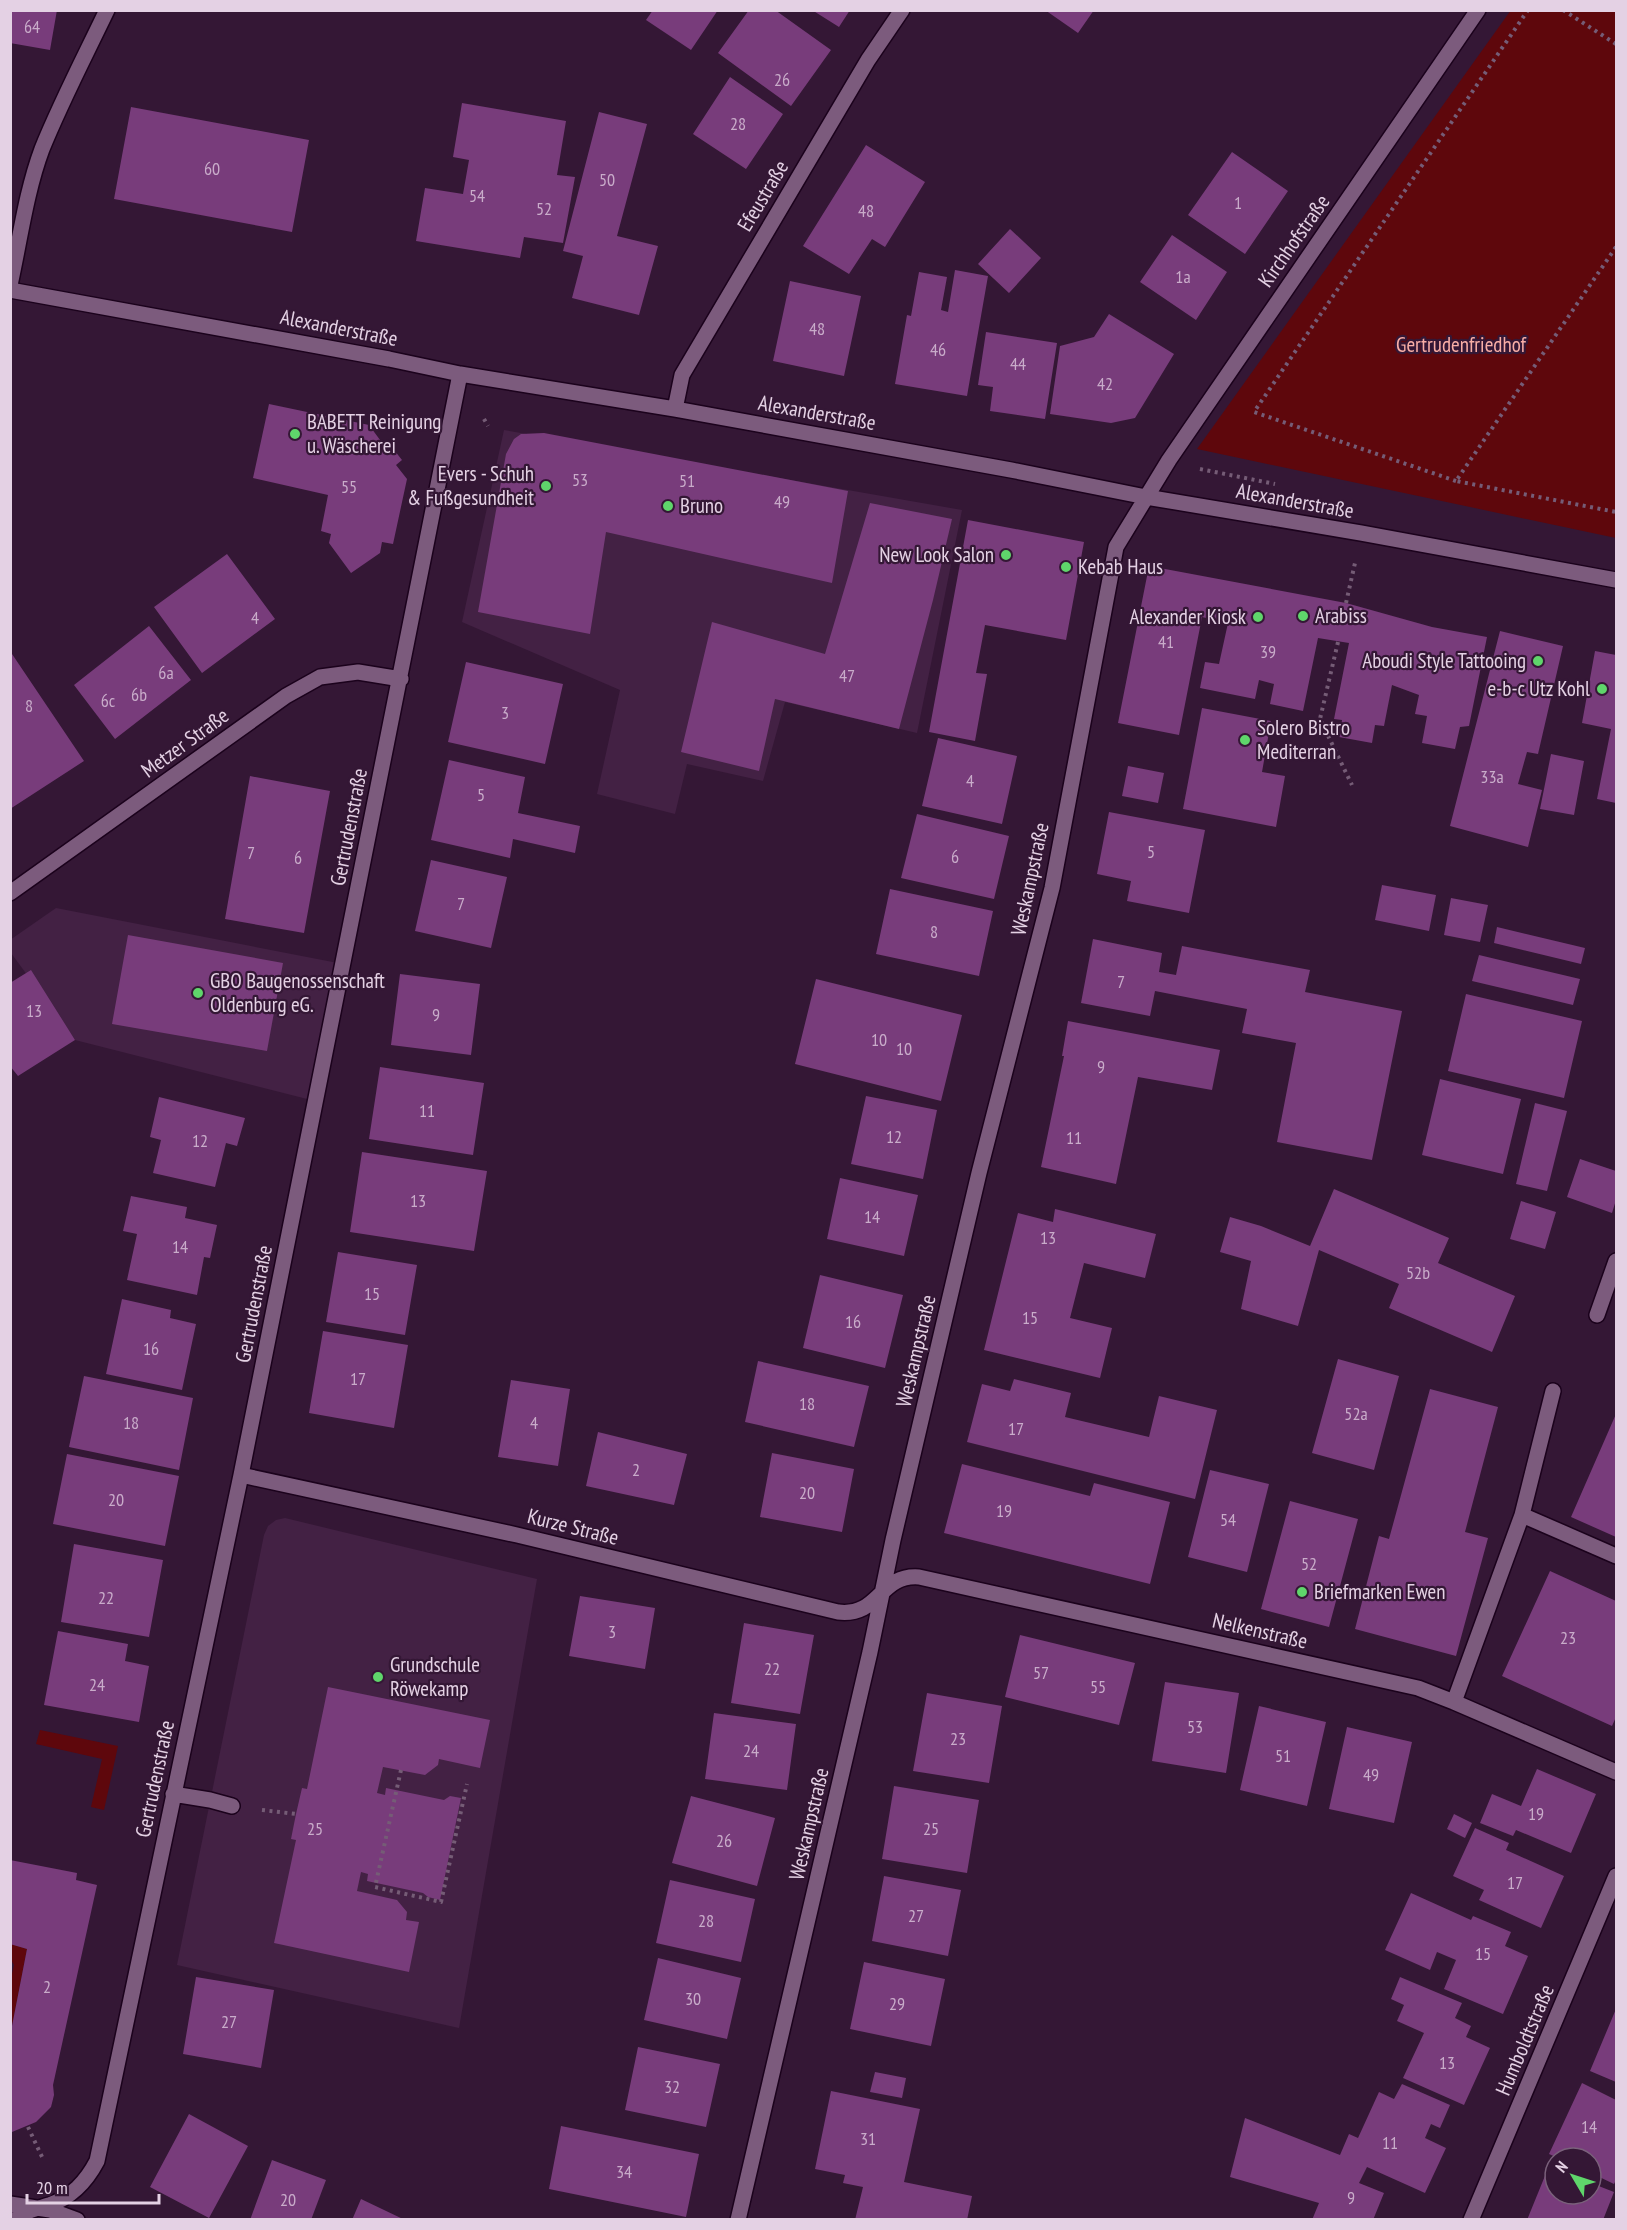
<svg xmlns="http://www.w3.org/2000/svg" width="1627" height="2230" font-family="'PT Sans Narrow',sans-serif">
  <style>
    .built { fill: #432144 }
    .green { fill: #5e070c }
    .building { fill: #783c7b }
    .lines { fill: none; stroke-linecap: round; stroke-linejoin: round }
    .minor-casing { stroke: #1b021c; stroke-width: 18 }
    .path { stroke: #755c76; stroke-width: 4; stroke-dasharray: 3 4.5; stroke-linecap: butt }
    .minor { stroke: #7c5b7d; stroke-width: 15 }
    .poi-dot { fill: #5fd56b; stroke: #341735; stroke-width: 2 }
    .labels { text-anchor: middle; stroke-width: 4.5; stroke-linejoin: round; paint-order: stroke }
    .number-label { font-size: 18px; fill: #c9acca }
    .street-label { font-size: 21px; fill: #e4d1e4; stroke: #341735 }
    .park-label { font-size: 21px; fill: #f9aea6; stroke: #341735 }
    .poi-label { font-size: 21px; fill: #e4d1e4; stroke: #341735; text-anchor: start }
  </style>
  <rect width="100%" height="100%" fill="#341735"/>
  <path class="built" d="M504 430 962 510 917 733 785 702 763 781 687 764 675 814 597 794 620 690 462 622Z
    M56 908 343 964 315 1101 75 1040 11 953 10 940Z
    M285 1518 537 1579 459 2028 177 1965 264 1535 268 1526 276 1520Z"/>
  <path class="green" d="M1511 10 1616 11V538L1197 449Z
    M40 1730 118 1746 104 1810 91 1807 102 1759 36 1744Z
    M11 1944 27 1949 12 2026 10 2025V1982L14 1965 11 1960Z"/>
  <path class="building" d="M10 10H57L50 50 10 43Z
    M653 10H718L691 50 646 20Z
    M749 10H775L831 50 791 106 718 53Z
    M812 10H850L839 27Z
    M1045 10H1094L1078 33Z
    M730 77 783 114 746 169 693 134Z
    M462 103 566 121 557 175 575 177 563 243 524 237 520 258 416 241 425 188 463 194 469 160 453 157Z
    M131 107 309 140 292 232 114 199Z
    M599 112 647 124 617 236 658 246 639 315 572 298 583 256 563 251Z
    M866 145 925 182 885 247 872 239 849 274 803 246Z
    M1232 152 1288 191 1245 254 1188 215Z
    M1010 229 1041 258 1009 293 978 264Z
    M1172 235 1227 272 1196 320 1140 282Z
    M955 270 988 276 967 396 895 384 907 315 911 316 919 272 947 277 941 310 948 312Z
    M790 281 861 296 844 376 773 361Z
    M1109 314 1174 354 1135 418 1111 423 1050 414 1060 346 1094 337Z
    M986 332 1057 343 1045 419 990 411 993 387 978 385Z
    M269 404 369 425 383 444 387 441 402 460 396 465 407 479 393 544 382 542 380 553 351 573 329 543 331 534 321 531 328 495 253 478Z
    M544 433 848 491 832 583 606 532 590 634 478 612 506 454 514 439 521 434Z
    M870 503 952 519 933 600 899 729 775 699 759 771 681 752 712 622 825 654Z
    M968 520 1084 542 1066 640 985 625 976 673 987 674 975 741 929 732Z
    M227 554 275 619 202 673 154 607Z
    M1149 566 1346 603 1432 627 1487 637 1469 726 1460 727 1455 749 1422 743 1427 716 1415 714 1419 695 1392 685 1384 726 1375 725 1372 743 1339 737 1342 720 1334 719 1349 643 1318 638 1303 711 1270 704 1274 684 1259 680 1255 699 1200 688 1205 662 1219 664 1228 623 1202 617 1179 735 1118 723Z
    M149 626 191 680 115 739 74 685Z
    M1500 631 1563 646 1538 754 1527 752 1518 784 1542 790 1528 847 1450 826Z
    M10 651 84 761 10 809Z
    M1595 651 1616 655V803L1597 799 1611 729 1582 723Z
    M466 662 563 684 545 764 448 742Z
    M1202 708 1271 721 1262 772 1285 776 1276 827 1183 809Z
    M938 738 1017 756 1002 824 922 806Z
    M1551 754 1584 761 1574 815 1540 809Z
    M449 760 525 777 518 813 580 826 575 853 513 839 510 858 431 840Z
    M1128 766 1164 773 1158 803 1122 796Z
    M250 776 330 791 304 933 225 919Z
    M1109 812 1205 830 1189 913 1127 901 1131 881 1097 874Z
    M917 814 1009 836 994 899 901 878Z
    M431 860 507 877 491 948 415 931Z
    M1382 885 1436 895 1429 931 1375 920Z
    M890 889 993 911 979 976 876 954Z
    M1451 898 1488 905 1480 942 1444 935Z
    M1497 927 1585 948 1581 964 1494 943Z
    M128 935 283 963 267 1051 112 1024Z
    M1093 939 1162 953 1159 972 1176 975 1182 946 1310 970 1305 992 1402 1011 1372 1160 1277 1142 1296 1043 1242 1033 1247 1009 1155 991 1150 1016 1081 1003Z
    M1479 955 1580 979 1573 1005 1472 981Z
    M31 970 75 1040 18 1076 10 1066V983Z
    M400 974 480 984 471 1055 391 1045Z
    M816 979 962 1015 941 1101 795 1064Z
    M1466 994 1582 1021 1564 1098 1448 1071Z
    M1068 1021 1220 1050 1212 1090 1138 1077 1116 1184 1041 1167 1064 1056H1062Z
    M380 1067 484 1083 473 1155 369 1139Z
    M1440 1079 1521 1099 1503 1174 1422 1155Z
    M866 1096 937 1110 923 1179 851 1164Z
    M159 1097 245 1118 237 1146 226 1143 215 1187 153 1173 161 1140 150 1137Z
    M1535 1103 1567 1111 1547 1191 1516 1184Z
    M362 1152 487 1171 474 1251 350 1232Z
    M1580 1159 1616 1171V1200L1612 1213 1567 1197Z
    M840 1178 918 1195 904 1256 827 1239Z
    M1334 1189 1449 1238 1438 1263 1515 1296 1492 1352 1389 1308 1399 1284 1319 1250 1298 1326 1241 1309 1251 1261 1220 1252 1230 1217 1261 1226 1310 1246Z
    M131 1196 187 1207 185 1218 217 1225 210 1258 204 1257 197 1295 127 1280 137 1234 123 1231Z
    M1521 1201 1556 1212 1545 1249 1510 1239Z
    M1055 1209 1156 1234 1145 1278 1084 1263 1070 1318 1112 1328 1100 1378 984 1350 1018 1213 1053 1222Z
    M338 1252 417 1265 405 1335 326 1322Z
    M820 1275 903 1295 885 1368 803 1348Z
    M122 1299 171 1310 170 1318 196 1324 182 1390 106 1374Z
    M323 1331 408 1345 394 1428 309 1413Z
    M1338 1359 1399 1376 1374 1470 1312 1453Z
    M758 1361 869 1386 854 1447 745 1422Z
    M84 1376 193 1398 179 1470 69 1447Z
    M1014 1379 1071 1393 1065 1417 1149 1437 1159 1396 1217 1410 1195 1499 967 1442 982 1384 1010 1391Z
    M511 1380 570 1389 558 1466 498 1457Z
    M1430 1389 1498 1407 1465 1532 1488 1538 1456 1656 1355 1629 1379 1536 1389 1539Z
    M1616 1414V1537L1571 1517Z
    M598 1432 687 1454 674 1505 586 1486Z
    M772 1453 854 1469 842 1532 760 1517Z
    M67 1454 179 1476 165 1546 53 1524Z
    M962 1464 1090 1496 1094 1483 1170 1502 1150 1584 944 1533Z
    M1210 1470 1269 1484 1247 1572 1188 1557Z
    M1290 1501 1358 1519 1329 1627 1261 1609Z
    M74 1544 163 1560 149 1637 61 1622Z
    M1550 1571 1616 1601V1717L1612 1726 1502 1676Z
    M580 1596 655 1608 645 1669 569 1656Z
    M744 1623 814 1635 800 1714 731 1703Z
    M58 1631 128 1644 125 1661 149 1666 139 1722 44 1705Z
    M1020 1635 1135 1663 1119 1725 1005 1697Z
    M1165 1682 1239 1693 1226 1773 1152 1761Z
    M328 1687 490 1720 480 1768 439 1759 438 1765 425 1775 383 1767 377 1793 385 1795 386 1788 444 1800 450 1796 461 1798 440 1900 428 1897 423 1893 367 1881 368 1874 361 1872 357 1891 397 1900 407 1912 406 1920 419 1922 409 1972 274 1943 296 1840 291 1839 296 1814 302 1788 307 1789Z
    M927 1693 1002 1706 989 1783 913 1771Z
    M1259 1706 1326 1722 1307 1806 1240 1790Z
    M714 1713 796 1724 787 1790 705 1779Z
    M1347 1727 1412 1742 1394 1823 1329 1809Z
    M1537 1769 1596 1794 1571 1853 1516 1830 1513 1836 1480 1823 1492 1794 1521 1806Z
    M894 1786 979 1800 967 1873 882 1859Z
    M691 1796 775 1818 757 1886 672 1863Z
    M1454 1814 1472 1823 1465 1838 1447 1829Z
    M1475 1828 1509 1843 1506 1850 1564 1876 1541 1928 1479 1900 1484 1890 1453 1876Z
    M10 1860 77 1873 76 1880 97 1885 53 2085 54 2095 51 2107 36 2122 12 2132 10 2025 12 2026 27 1949 10 1944Z
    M884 1876 961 1890 948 1956 872 1941Z
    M670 1880 755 1899 741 1962 656 1943Z
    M1411 1893 1471 1920 1473 1916 1511 1932 1505 1946 1528 1956 1503 2014 1444 1989 1456 1960 1437 1952 1430 1970 1385 1950Z
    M658 1958 741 1978 727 2039 644 2020Z
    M864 1962 945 1979 931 2046 850 2029Z
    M196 1977 274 1990 261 2068 183 2054Z
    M1400 1977 1462 2003 1455 2018 1471 2026 1466 2037 1490 2048 1464 2105 1403 2078 1424 2033 1397 2021 1404 2005 1391 1999Z
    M1616 2009V2082L1590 2071Z
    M638 2047 720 2064 706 2127 625 2110Z
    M875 2072 906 2078 902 2098 870 2092Z
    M1582 2083 1616 2100V2180L1614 2184 1591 2173V2158H1558L1549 2154Z
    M1402 2084 1450 2105 1440 2128 1431 2124 1425 2138 1446 2148 1425 2193 1367 2167 1359 2183 1384 2193 1373 2220H1312L1319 2203 1230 2177 1245 2118 1340 2155 1349 2134 1358 2138 1379 2092 1394 2099Z
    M831 2091 920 2109 904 2182 972 2196 967 2220H855L863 2187 843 2183 845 2175 815 2169Z
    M189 2114 248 2146 209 2218 150 2187Z
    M561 2126 699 2154 686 2217 549 2189Z
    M272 2160 326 2180 311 2220H250Z
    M1549 2166 1555 2168V2194H1591V2183L1614 2192 1603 2220H1527Z
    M361 2199 405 2220H352Z"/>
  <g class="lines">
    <defs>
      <path id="minor" d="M10 285C20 240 26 192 42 149 61 102 85 56 107 10
        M10 290 389 359 460 374 675 409 1011 470 1146 497 1361 533 1616 580
        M675 409 682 375 868 60 902 10
        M10 893 286 696 320 677 358 672 401 679
        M1597 1315 1616 1261
        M241 1475 517 1535 838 1612C880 1617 879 1574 919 1577L1418 1688 1454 1702 1616 1772
        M1522 1515 1616 1556
        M1454 1702 1522 1515 1553 1391
        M173 1794 210 1800 232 1806
        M10 2204 50 2210 77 2220
        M14 2220C25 2211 36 2209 49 2205 72 2197 86 2182 97 2161L241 1475 460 374
        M738 2220 870 1652 893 1540 979 1173 1052 888 1116 547 1169 460 1478 10
        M1471 2220 1616 1876"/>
    </defs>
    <use href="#minor" class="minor-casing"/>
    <path class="path" d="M1563 10 1616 44
      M1616 247 1456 481 1616 512
      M484 419 488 426
      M1200 469 1275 484
      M1456 481 1254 412 1528 10
      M1346 603 1355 563
      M1338 642 1320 719 1352 785
      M401 1770 375 1887 441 1902 467 1784
      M262 1810 296 1814
      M28 2127 43 2159"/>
    <use href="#minor" class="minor"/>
  </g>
  <g class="poi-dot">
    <circle cx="295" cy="434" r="6"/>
    <circle cx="546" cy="486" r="6"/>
    <circle cx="668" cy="506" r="6"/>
    <circle cx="1006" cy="555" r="6"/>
    <circle cx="1066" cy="567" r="6"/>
    <circle cx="1303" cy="616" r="6"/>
    <circle cx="1258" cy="617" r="6"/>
    <circle cx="1538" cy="661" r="6"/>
    <circle cx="1602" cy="689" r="6"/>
    <circle cx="1245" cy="740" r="6"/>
    <circle cx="198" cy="993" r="6"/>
    <circle cx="1302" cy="1592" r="6"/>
    <circle cx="378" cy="1677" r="6"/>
  </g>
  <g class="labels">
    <g class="number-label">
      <text x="32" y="33">64</text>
      <text x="782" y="86">26</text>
      <text x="738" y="130">28</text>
      <text x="212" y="175">60</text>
      <text x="607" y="186">50</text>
      <text x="477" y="202">54</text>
      <text x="1238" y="209">1</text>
      <text x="544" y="215">52</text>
      <text x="866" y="217">48</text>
      <text x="1183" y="283">1a</text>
      <text x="817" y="335">48</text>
      <text x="938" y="356">46</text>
      <text x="1018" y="370">44</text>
      <text x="1105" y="390">42</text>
      <text x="580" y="486">53</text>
      <text x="687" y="487">51</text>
      <text x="349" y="493">55</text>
      <text x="782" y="508">49</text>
      <text x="255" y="624">4</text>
      <text x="1166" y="648">41</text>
      <text x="1268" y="658">39</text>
      <text x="166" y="679">6a</text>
      <text x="847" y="682">47</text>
      <text x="139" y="701">6b</text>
      <text x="108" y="707">6c</text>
      <text x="29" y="712">8</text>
      <text x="505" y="719">3</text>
      <text x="1492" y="783">33a</text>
      <text x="970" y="787">4</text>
      <text x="481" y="801">5</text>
      <text x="1151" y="858">5</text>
      <text x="251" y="859">7</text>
      <text x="955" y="863">6</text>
      <text x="298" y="864">6</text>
      <text x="461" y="910">7</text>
      <text x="934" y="938">8</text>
      <text x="1121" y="988">7</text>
      <text x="34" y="1017">13</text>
      <text x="436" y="1021">9</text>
      <text x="879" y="1046">10</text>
      <text x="904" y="1055">10</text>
      <text x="1101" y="1073">9</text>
      <text x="427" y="1117">11</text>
      <text x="894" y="1143">12</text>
      <text x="1074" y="1144">11</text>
      <text x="200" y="1147">12</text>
      <text x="418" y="1207">13</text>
      <text x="872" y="1223">14</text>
      <text x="1048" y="1244">13</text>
      <text x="180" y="1253">14</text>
      <text x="1418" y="1279">52b</text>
      <text x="372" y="1300">15</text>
      <text x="1030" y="1324">15</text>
      <text x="853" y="1328">16</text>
      <text x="151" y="1355">16</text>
      <text x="358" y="1385">17</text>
      <text x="807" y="1410">18</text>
      <text x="1356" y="1420">52a</text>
      <text x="131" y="1429">18</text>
      <text x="534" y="1429">4</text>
      <text x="1016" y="1435">17</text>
      <text x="636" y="1476">2</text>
      <text x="807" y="1499">20</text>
      <text x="116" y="1506">20</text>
      <text x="1004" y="1517">19</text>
      <text x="1228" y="1526">54</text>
      <text x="1309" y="1570">52</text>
      <text x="106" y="1604">22</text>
      <text x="612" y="1638">3</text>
      <text x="1568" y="1644">23</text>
      <text x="772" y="1675">22</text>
      <text x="1041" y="1679">57</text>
      <text x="97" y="1691">24</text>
      <text x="1098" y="1693">55</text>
      <text x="1195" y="1733">53</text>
      <text x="958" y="1745">23</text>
      <text x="751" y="1757">24</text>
      <text x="1283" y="1762">51</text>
      <text x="1371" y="1781">49</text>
      <text x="1536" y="1820">19</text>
      <text x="315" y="1835">25</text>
      <text x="931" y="1835">25</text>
      <text x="724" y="1847">26</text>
      <text x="1515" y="1889">17</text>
      <text x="916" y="1922">27</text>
      <text x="706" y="1927">28</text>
      <text x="1483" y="1960">15</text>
      <text x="47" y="1993">2</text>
      <text x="693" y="2005">30</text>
      <text x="897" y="2010">29</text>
      <text x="229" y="2028">27</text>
      <text x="1447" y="2069">13</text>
      <text x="672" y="2093">32</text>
      <text x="1589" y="2133">14</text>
      <text x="868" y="2145">31</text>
      <text x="1390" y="2149">11</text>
      <text x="624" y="2178">34</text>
      <text x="1351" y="2204">9</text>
      <text x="288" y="2206">20</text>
    </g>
    <g class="street-label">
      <text transform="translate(763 196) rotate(-59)" y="7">Efeustraße</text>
      <text transform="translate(1294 241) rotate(-55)" y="7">Kirchhofstraße</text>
      <text transform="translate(339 328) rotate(11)" y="7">Alexanderstraße</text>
      <text transform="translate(817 413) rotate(10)" y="7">Alexanderstraße</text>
      <text transform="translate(1295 501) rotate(10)" y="7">Alexanderstraße</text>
      <text transform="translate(185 743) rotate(-36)" y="7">Metzer Straße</text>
      <text transform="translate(349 827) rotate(-79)" y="7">Gertrudenstraße</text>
      <text transform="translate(1030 879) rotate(-78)" y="7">Weskampstraße</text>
      <text transform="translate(254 1304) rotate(-79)" y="7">Gertrudenstraße</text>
      <text transform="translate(916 1351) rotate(-77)" y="7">Weskampstraße</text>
      <text transform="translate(573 1527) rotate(14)" y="7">Kurze Straße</text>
      <text transform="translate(1260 1631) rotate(13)" y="7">Nelkenstraße</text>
      <text transform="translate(155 1779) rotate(-78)" y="7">Gertrudenstraße</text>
      <text transform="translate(809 1824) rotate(-77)" y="7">Weskampstraße</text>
      <text transform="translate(1525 2040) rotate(-67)" y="7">Humboldtstraße</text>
    </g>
    <g class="park-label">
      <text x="1461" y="352">Gertrudenfriedhof</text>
    </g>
    <g class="poi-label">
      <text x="307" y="429">BABETT Reinigung<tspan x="307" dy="24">u. Wäscherei</tspan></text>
      <text x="534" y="481" text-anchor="end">Evers - Schuh<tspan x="534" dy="24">&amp; Fußgesundheit</tspan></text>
      <text x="680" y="513">Bruno</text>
      <text x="994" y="562" text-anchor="end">New Look Salon</text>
      <text x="1078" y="574">Kebab Haus</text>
      <text x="1315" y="623">Arabiss</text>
      <text x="1246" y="624" text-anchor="end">Alexander Kiosk</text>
      <text x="1526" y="668" text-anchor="end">Aboudi Style Tattooing</text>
      <text x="1590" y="696" text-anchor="end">e-b-c Utz Kohl</text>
      <text x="1257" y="735">Solero Bistro<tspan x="1257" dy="24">Mediterran</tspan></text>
      <text x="210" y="988">GBO Baugenossenschaft<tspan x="210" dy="24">Oldenburg eG.</tspan></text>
      <text x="1314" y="1599">Briefmarken Ewen</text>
      <text x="390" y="1672">Grundschule<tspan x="390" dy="24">Röwekamp</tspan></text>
    </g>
  </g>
  <rect width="1627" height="2230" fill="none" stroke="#e4d1e4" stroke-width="24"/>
  <g transform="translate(1573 2176) rotate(309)"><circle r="28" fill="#341735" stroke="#7a617b" stroke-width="1.5"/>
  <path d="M0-4.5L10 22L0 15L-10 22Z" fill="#5fd56b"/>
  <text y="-9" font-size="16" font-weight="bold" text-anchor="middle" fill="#e4d1e4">N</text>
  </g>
  <path d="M27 2194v9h132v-9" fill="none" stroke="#e4d1e4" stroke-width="3"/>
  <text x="36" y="2194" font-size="18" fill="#e4d1e4" stroke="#341735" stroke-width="4.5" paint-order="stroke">20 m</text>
</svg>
